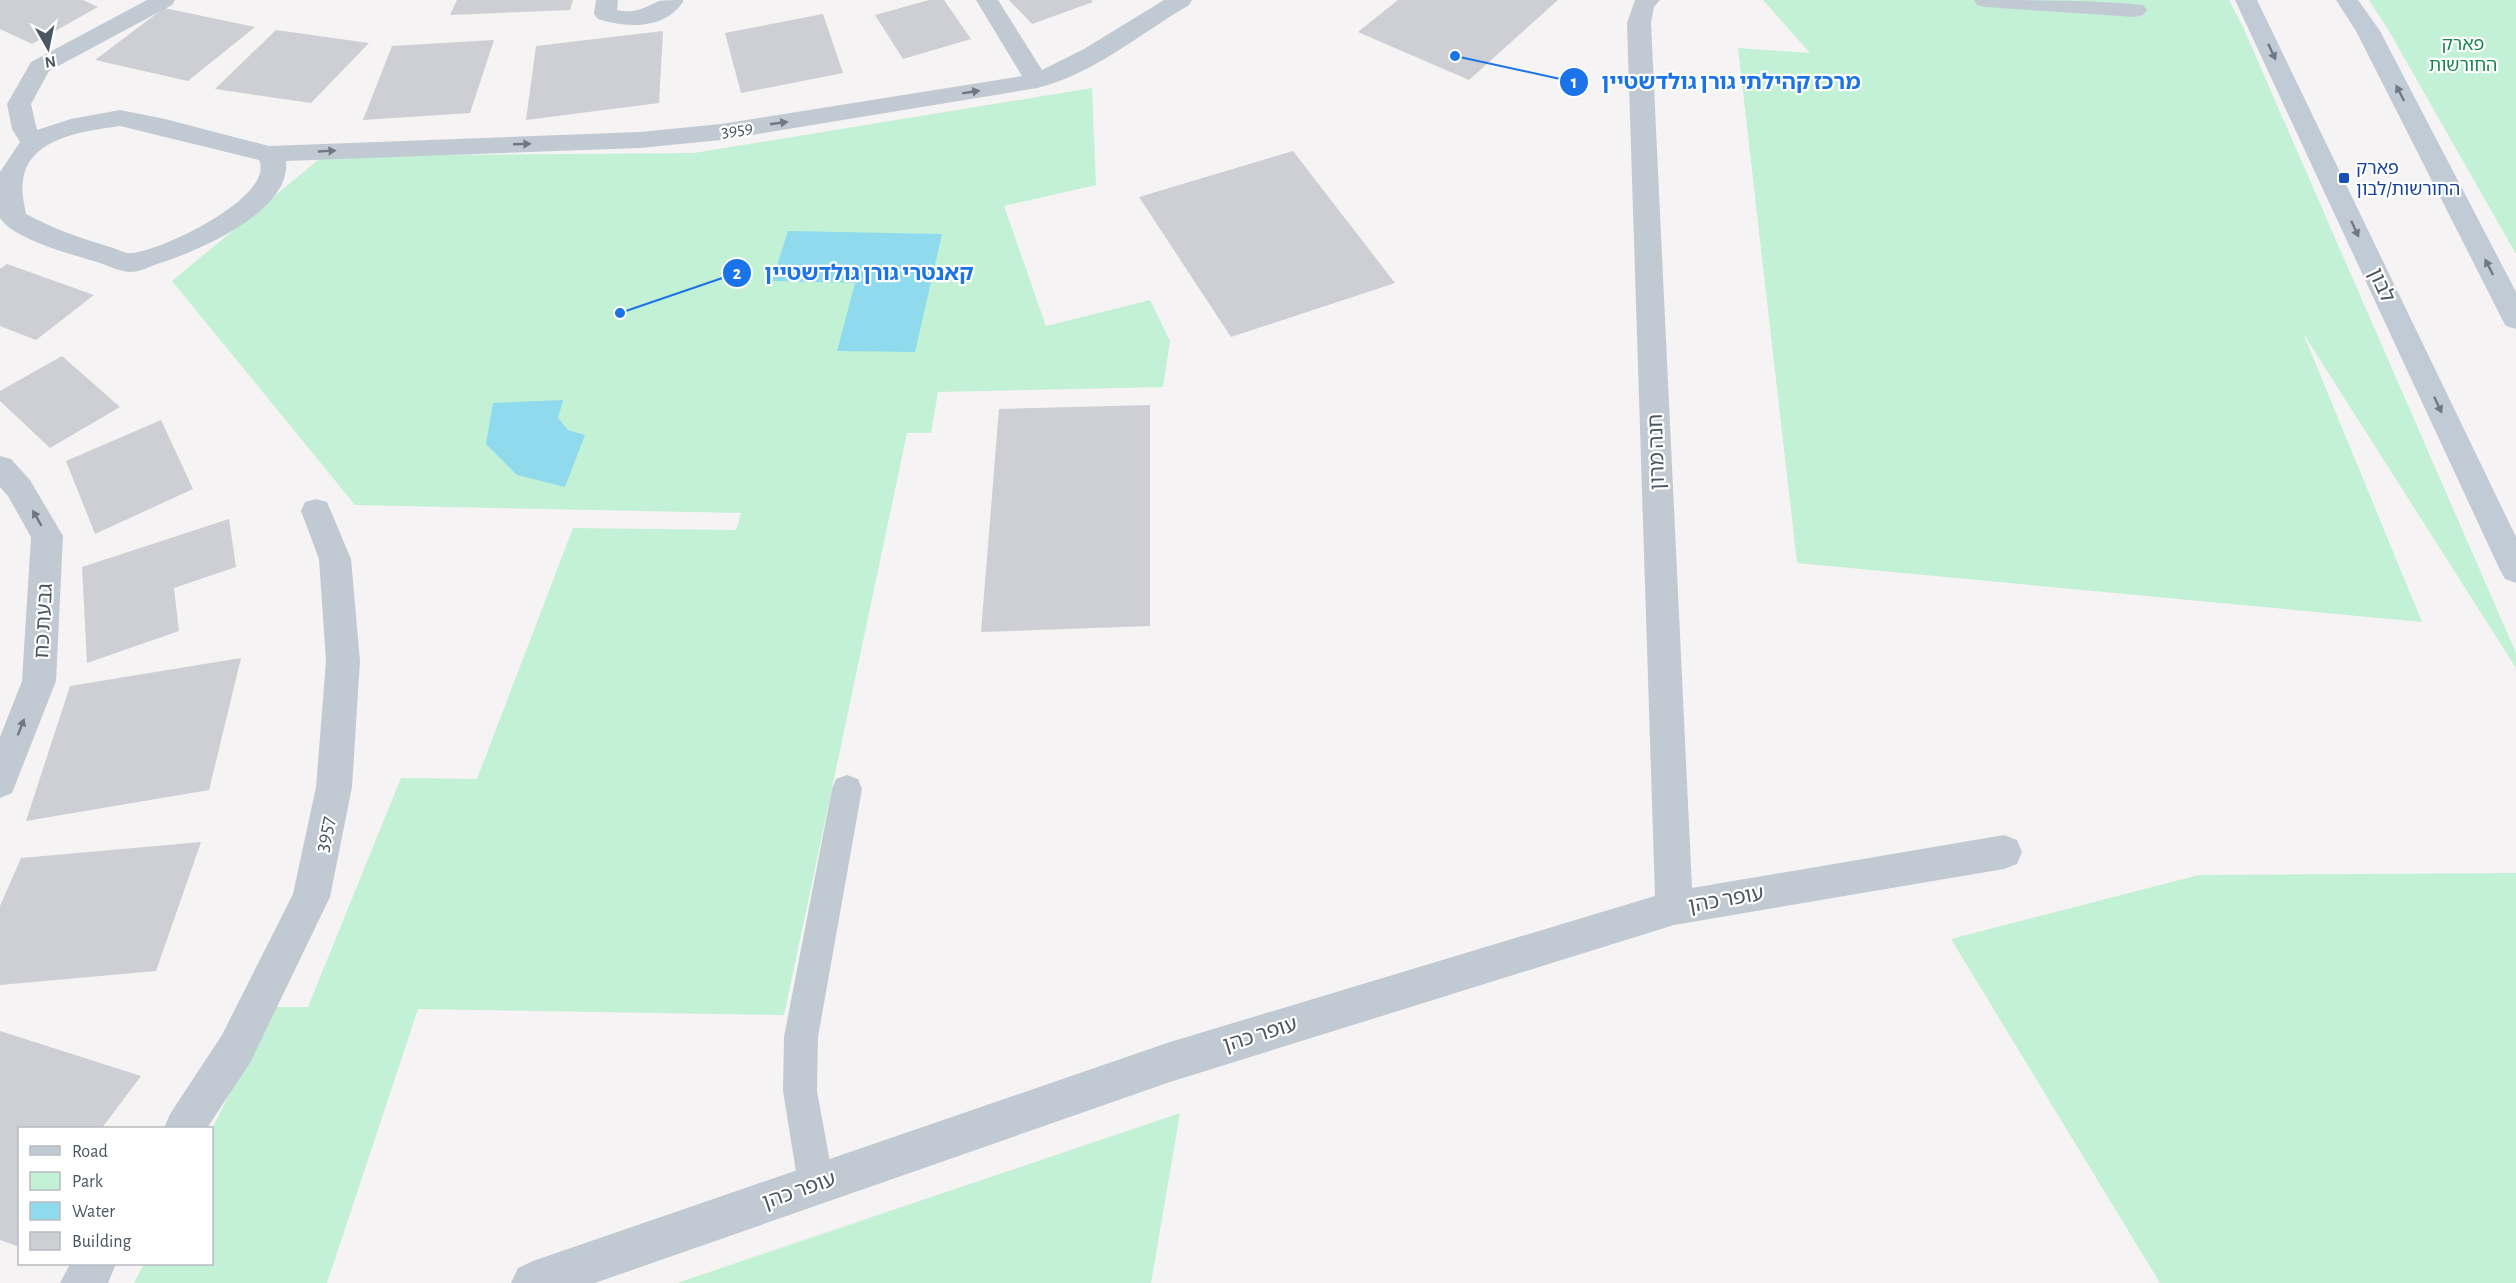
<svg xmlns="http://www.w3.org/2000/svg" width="2516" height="1283" font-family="'Alegreya Sans','Noto Sans Hebrew',sans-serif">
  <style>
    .green { fill: #c3f1d5 }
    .water { fill: #90daee }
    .building { fill: #cdcfd5 }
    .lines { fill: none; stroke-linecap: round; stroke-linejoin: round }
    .lane { fill: #c1cad2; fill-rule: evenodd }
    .street { fill: #c1cad2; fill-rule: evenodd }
    .secondary { fill: #c1cbd6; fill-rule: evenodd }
    .oneway { fill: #6e7984 }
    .oneway2 { fill: #6e7983 }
    .transit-dot { fill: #1a4fb4; stroke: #fff; stroke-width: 2 }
    .labels { text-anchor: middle; stroke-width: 4.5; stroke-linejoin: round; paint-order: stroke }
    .far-park-label { font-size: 18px; fill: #17864f; stroke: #fff }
    .far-street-label { font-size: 18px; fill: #4a5661; stroke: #fff }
    .far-transit-label { font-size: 18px; fill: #164399; stroke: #fff; text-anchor: start }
    .street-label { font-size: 21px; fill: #4a5661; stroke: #fff }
    .leader { fill: none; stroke: #1a73e8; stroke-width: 2 }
    .callout-dot { fill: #1a73e8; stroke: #fff; stroke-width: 2 }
    .mark-label { font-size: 18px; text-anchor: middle; font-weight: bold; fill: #fff }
    .callout-label { font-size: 22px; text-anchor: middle; font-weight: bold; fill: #1a73e8; stroke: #fff; stroke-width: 4.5; stroke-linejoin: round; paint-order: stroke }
  </style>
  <rect width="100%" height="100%" fill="#f5f3f3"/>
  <path class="green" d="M1763 0H2229L2243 27 2516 653V668L2303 333 2422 622 1797 563 1738 48 1810 53Z
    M2369 0H2516V254L2389 31Z
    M1092 88 1096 185 1004 206 1046 326 1150 300 1170 341 1163 387 938 392 931 433H907L784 1015 418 1009 327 1283H134L144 1264H212V1129L273 1007H308L401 778 477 779 573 528 736 530 741 513 355 505 172 281 323 156 694 153Z
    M2516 873V1283H2160L1951 939 2199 875Z
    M1180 1113 1151 1283H677Z"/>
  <path class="water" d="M788 231 942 234 915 352 837 351 855 283 772 281Z
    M563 400 558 418 568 430 585 435 565 487 517 475 486 444 493 403Z"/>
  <path class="building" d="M0 0H83L98 7 32 44 0 29Z
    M457 0H573L570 10 450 15Z
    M929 0H944L971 39 903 59 875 15Z
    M1009 0H1091L1093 2 1032 24Z
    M1398 0H1558L1469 80 1358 32Z
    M164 8 255 27 188 81 95 60Z
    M823 14 843 73 741 93 725 33Z
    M276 30 369 43 311 103 215 89Z
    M663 31 659 103 526 120 536 46Z
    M494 40 470 113 363 120 392 46Z
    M1293 151 1395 283 1231 337 1139 197Z
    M7 264 94 295 36 340 0 326V269Z
    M62 356 120 407 50 448 0 401V391Z
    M1150 405V626L981 632 999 409Z
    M161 420 193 489 95 534 66 461Z
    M229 519 236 567 174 588 179 631 87 663 82 567Z
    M241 658 209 790 26 821 70 686Z
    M201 842 156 971 0 985V906L21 858Z
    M0 1031 141 1076 102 1128H20V1243L17 1246 0 1240Z"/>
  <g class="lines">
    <path class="lane" d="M847 775 858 779 862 789 818 1037 817 1091 834 1184 829 1197 816 1202 803 1197 798 1184 783 1091 784 1037 832 789 836 779Z"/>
    <path class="street" d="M147 0H175L172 5 49 71 31 104 37 130 71 119 120 110 165 119 269 146 640 132 721 124 1022 76 976 0H998L1042 70 1084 49 1164 0H1192L1189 5C1141 33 1092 75 1037 88L721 140 640 148 286 161C292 212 196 252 157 264 149 267 139 272 131 272 121 272 109 266 100 263 74 255 14 240 0 218V172L20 142 12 129 7 104 31 62ZM120 126 259 160C276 196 162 251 132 253 126 254 117 249 110 247 80 238 54 229 26 214 24 203 21 192 23 181 28 137 86 131 120 126Z
      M596 0H618L617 10C635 14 643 8 659 1 665 0 676 0 683 0V2C664 30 626 28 598 19L594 14Z
      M1635 0H1660L1654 7 1651 23 1692 888 2004 835 2017 840 2022 852 2017 864 2004 869 1674 925 1170 1082 595 1283H511L518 1268 533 1261 1170 1042 1655 896 1627 23Z
      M1974 0C2023 0 2097 0 2143 5L2147 10 2143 15 2135 17 1985 7 1977 5Z
      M0 456 11 459 30 480 63 536 56 681 12 793 0 798V737L22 681 31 537 8 496 0 487Z
      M316 499 327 502 351 559 360 661 352 787 330 897 250 1063 207 1128H164L170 1114 222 1035 293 894 316 787 326 661 319 559 301 511 305 502Z
      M70 1264H116L108 1283H60Z"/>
    <path class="secondary" d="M2235 0H2257L2516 537V583L2505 579 2500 570Z
      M2336 0H2358L2380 31 2516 292V329L2506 326 2502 319 2356 31Z"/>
  </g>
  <defs><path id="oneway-solid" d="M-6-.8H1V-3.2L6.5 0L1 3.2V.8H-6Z" transform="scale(1.5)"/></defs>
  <g class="oneway">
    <use href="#oneway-solid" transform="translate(2272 52) rotate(65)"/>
    <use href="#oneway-solid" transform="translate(2400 93) rotate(-117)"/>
    <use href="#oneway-solid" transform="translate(2355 229) rotate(65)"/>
    <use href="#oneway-solid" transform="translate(2489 267) rotate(-117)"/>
    <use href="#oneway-solid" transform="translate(2438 405) rotate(65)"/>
  </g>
  <g class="oneway2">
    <use href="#oneway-solid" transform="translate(971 92) rotate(-9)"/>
    <use href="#oneway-solid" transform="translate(779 123) rotate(-8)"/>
    <use href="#oneway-solid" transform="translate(522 144) rotate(-2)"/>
    <use href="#oneway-solid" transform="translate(327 151) rotate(-3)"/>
    <use href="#oneway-solid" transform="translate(37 518) rotate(-120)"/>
    <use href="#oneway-solid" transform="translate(21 727) rotate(-69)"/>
  </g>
  <rect class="transit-dot" x="2338" y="172" width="12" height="12" rx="3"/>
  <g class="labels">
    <g class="far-park-label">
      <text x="2463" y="50">פארק<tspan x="2463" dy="21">החורשות</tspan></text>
    </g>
    <g class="far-street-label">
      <text transform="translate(737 129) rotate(-8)" y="6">3959</text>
    </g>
    <g class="far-transit-label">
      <text x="2356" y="174">פארק<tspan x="2356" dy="21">החורשות/לבון</tspan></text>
    </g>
    <g class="street-label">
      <text transform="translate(2382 285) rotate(65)" y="7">לבון</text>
      <text transform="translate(1656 452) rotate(-92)" y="7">חנה מרון</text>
      <text transform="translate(43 621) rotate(-87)" y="7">גבעת כח</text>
      <text transform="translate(324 834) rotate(-79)" y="7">3957</text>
      <text transform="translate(1726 899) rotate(-10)" y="7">עופר כהן</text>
      <text transform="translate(1260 1034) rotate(-17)" y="7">עופר כהן</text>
      <text transform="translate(799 1190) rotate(-19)" y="7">עופר כהן</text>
    </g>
  </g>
  <path class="leader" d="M1455 56L1574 82M620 313L737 273"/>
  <g class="callout-dot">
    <circle cx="1455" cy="56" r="6"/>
    <circle cx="620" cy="313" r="6"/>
    <circle cx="1574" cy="82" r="15"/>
    <circle cx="737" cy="273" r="15"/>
  </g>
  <g class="mark-label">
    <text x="1574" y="88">1</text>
    <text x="737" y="279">2</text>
  </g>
  <g class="callout-label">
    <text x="1731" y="89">מרכז קהילתי גורן גולדשטיין</text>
    <text x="869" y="280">קאנטרי גורן גולדשטיין</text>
  </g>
  <rect x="18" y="1127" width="195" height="138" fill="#ffffff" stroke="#b7bbc0" stroke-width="1.5"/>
  <rect x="30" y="1146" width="30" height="9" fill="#c1cbd6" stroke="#b7bbc0" stroke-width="1.5"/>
  <text x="72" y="1157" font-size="18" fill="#4a5661">Road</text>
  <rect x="30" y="1172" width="30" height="18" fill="#c3f1d5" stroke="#b7bbc0" stroke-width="1.5"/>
  <text x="72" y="1187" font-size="18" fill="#4a5661">Park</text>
  <rect x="30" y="1202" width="30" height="18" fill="#90daee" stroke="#b7bbc0" stroke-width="1.5"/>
  <text x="72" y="1217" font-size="18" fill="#4a5661">Water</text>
  <rect x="30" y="1232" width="30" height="18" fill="#cdcfd5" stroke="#b7bbc0" stroke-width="1.5"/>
  <text x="72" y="1247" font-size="18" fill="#4a5661">Building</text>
  <g transform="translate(48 48) rotate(171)" stroke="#ffffff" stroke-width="4.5" paint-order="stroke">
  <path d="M0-4.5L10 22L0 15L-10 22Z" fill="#4a5661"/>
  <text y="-9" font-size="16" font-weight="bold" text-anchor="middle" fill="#4a5661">N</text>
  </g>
</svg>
